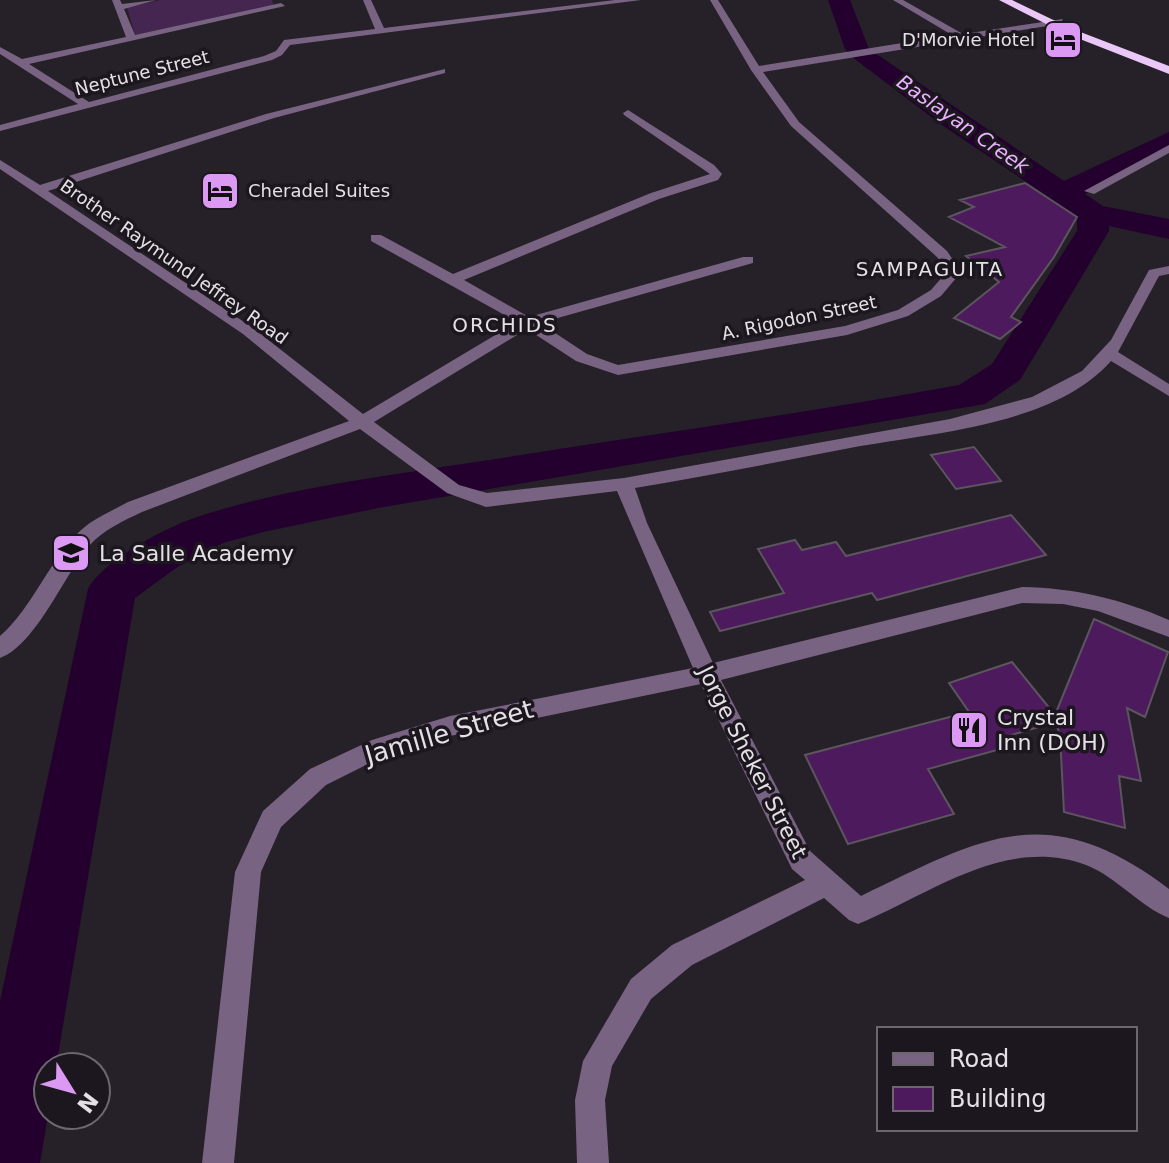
<svg xmlns="http://www.w3.org/2000/svg" width="1169" height="1163" font-family="'DejaVu Sans',sans-serif">
  <style>
    .green { fill: #452650 }
    .lines { fill: none; stroke-linecap: round; stroke-linejoin: round }
    .river { fill: #23002e; fill-rule: evenodd }
    .building { fill: #4e1a5e; stroke: #5b555e; stroke-width: 2 }
    .minor { fill: #796382; fill-rule: evenodd }
    .highway { fill: #e9c7f6; fill-rule: evenodd }
    .labels { text-anchor: middle; stroke-width: 7; stroke-linejoin: round; paint-order: stroke }
    .far-poi-label { font-size: 18px; fill: #e4e0e5; stroke: #1c171e; text-anchor: end }
    .far-street-label { font-size: 18px; fill: #e4e0e5; stroke: #1c171e }
    .far-water-label { font-size: 20px; font-style: italic; fill: #eab1fe; stroke: #1c171e }
    .far-neighbourhood-label { font-size: 20px; letter-spacing: 2px; fill: #e4e0e5; stroke: #1c171e }
    .poi-label { font-size: 22px; fill: #e4e0e5; stroke: #1c171e; text-anchor: start }
    .street-label { font-size: 22px; fill: #e4e0e5; stroke: #1c171e }
    .near-street-label { font-size: 26px; fill: #e4e0e5; stroke: #1c171e }
  </style>
  <rect width="100%" height="100%" fill="#262028"/>
  <path class="green" d="M160 0H272L274 6 135 35 127 7Z"/>
  <g class="lines">
    <path class="river" d="M828 0H850L869 49 1064 181 1169 132V151L1085 194 1103 206 1169 219V239L1109 226V231L1020 380 985 404 378 508 263 532 223 543 176 568 135 598 56 1067H48V1115L40 1163H0V1001L88 589C103 561 166 527 197 517 288 487 387 476 482 461 641 436 801 414 959 385L992 364 1077 231V216L942 125 856 60 845 49Z"/>
  </g>
  <path class="building" d="M1025 183 1077 217 1054 257 1011 317 1021 322 1000 339 954 318 999 282 966 256 1005 247 949 217 974 207 960 200Z
    M974 447 1001 481 956 489 931 455Z
    M1011 515 1046 555 877 600 872 593 720 631 710 612 784 593 758 549 795 540 802 550 836 542 846 556Z
    M1094 619 1168 652 1145 717 1127 708 1141 781 1119 776 1125 828 1064 812 1060 736 1056 722 1001 738 1008 747 928 769 954 814 848 844 805 755 969 712 949 683 1012 662 1055 715Z"/>
  <g class="lines">
    <path class="minor" d="M112 0H120L122 4 156 0 124 9 135 35 281 3 285 6 29 64 89 102 264 56 276 51 284 40 375 29 363 0H371L384 28 615 0H641L290 45 282 55 272 60 0 131V125L78 104 0 54V47L22 59 126 37Z
      M710 0H718L759 66 952 35 893 0H903L963 34 1063 19 1060 24 763 72 799 122 947 251 957 266V277L941 296 908 316 847 335 618 375 576 361 527 329 374 422 459 485 487 493 624 478 950 419 1032 397 1082 371 1111 340 1149 270 1169 266V274L1159 276 1118 352 1169 384V396L1111 361C1054 426 930 433 850 448 778 462 707 476 635 488L647 523 713 663 1022 587C1075 588 1121 599 1169 620V637L1098 611 1063 604 1022 603 721 680 810 851 861 896C983 837 1048 797 1169 889V918C1139 906 1117 877 1086 865 1005 835 929 895 858 924L849 920 824 898 692 965 651 999 612 1066 605 1100 609 1163H577L575 1100 583 1061 631 979 672 945 805 880 792 869 701 684 450 736 378 759 326 785 281 827 261 872 234 1163H202L235 872 263 811 310 769 372 740 450 716 693 668 617 491 486 507 447 493 360 429 142 512C123 521 103 530 89 546 64 575 36 645 0 658V636C33 607 48 562 80 531 94 518 112 511 128 502L349 421 243 334 0 169V160L40 185 266 114 445 69V73L274 118 48 191 253 328 363 414 517 322 371 241V235H381L453 274 651 193 710 174 624 115 623 113 628 110 714 165 722 174 718 180 659 199 464 280 529 317 743 257H753V263L540 323 587 354 618 365 845 326 898 310 931 290 943 276V266L937 257 791 126 751 70Z
      M1169 145V153L1094 194 1084 191Z"/>
    <path class="highway" d="M999 0H1012L1070 28 1169 66V74L1062 32Z"/>
  </g>
  <defs>
    <symbol id="hotel-square" viewBox="-11 -11 22 22"><rect x="-9" y="-9" width="18" height="18" rx="4" fill="#dc99f4" stroke="#1c171e"/><path d="M-6-4.5h1.5V1H6V5H4.5V3h-9V5H-6ZM-4 0a1.8 1.8 0 1 1 3.6 0ZM.5 0V-2.5h3Q6-2.5 6 0Z" fill="#111"/></symbol>
    <symbol id="school-square" viewBox="-11 -11 22 22"><rect x="-9" y="-9" width="18" height="18" rx="4" fill="#dc99f4" stroke="#1c171e"/><path d="M0-5L7-2L0 1L-7-2ZM-4 1L0 2.5L4 1V4Q0 6-4 4Z" fill="#111"/></symbol>
    <symbol id="restaurant-square" viewBox="-11 -11 22 22"><rect x="-9" y="-9" width="18" height="18" rx="4" fill="#dc99f4" stroke="#1c171e"/><path d="M-5-6h1v4h1v-4h1v4h1v-4h1v5L-1.5 .5V6h-2V.5L-5-1ZM5-6V6H3V1.5H1.5Q1.5-4 5-6Z" fill="#111"/></symbol>
  </defs>
  <g fill-rule="evenodd">
    <use href="#hotel-square" x="1041" y="18" width="44" height="44"/>
    <use href="#hotel-square" x="198" y="169" width="44" height="44"/>
    <use href="#school-square" x="49" y="531" width="44" height="44"/>
    <use href="#restaurant-square" x="947" y="708" width="44" height="44"/>
  </g>
  <g class="labels">
    <g class="far-poi-label">
      <text x="1035" y="46">D'Morvie Hotel</text>
      <text x="248" y="197" text-anchor="start">Cheradel Suites</text>
    </g>
    <g class="far-street-label">
      <text transform="translate(142 73) rotate(-14)" y="6">Neptune Street</text>
      <text transform="translate(174 262) rotate(35)" y="6">Brother Raymund Jeffrey Road</text>
      <text transform="translate(799 318) rotate(-12)" y="6">A. Rigodon Street</text>
    </g>
    <g class="far-water-label">
      <text transform="translate(963 124) rotate(35)" y="7">Baslayan Creek</text>
    </g>
    <g class="far-neighbourhood-label">
      <text x="930" y="276">SAMPAGUITA</text>
      <text x="505" y="332">ORCHIDS</text>
    </g>
    <g class="poi-label">
      <text x="99" y="561">La Salle Academy</text>
      <text x="997" y="725">Crystal<tspan x="997" dy="25">Inn (DOH)</tspan></text>
    </g>
    <g class="street-label">
      <text transform="translate(753 762) rotate(63)" y="8">Jorge Sheker Street</text>
    </g>
    <g class="near-street-label">
      <text transform="translate(449 732) rotate(-16)" y="9">Jamille Street</text>
    </g>
  </g>
  <rect x="877" y="1027" width="260" height="104" fill="#1c171e" stroke="#6c676e" stroke-width="2"/>
  <rect x="893" y="1053" width="40" height="12" fill="#796382" stroke="#6c676e" stroke-width="2"/>
  <text x="949" y="1067" font-size="24" fill="#e4e0e5">Road</text>
  <rect x="893" y="1087" width="40" height="24" fill="#4e1a5e" stroke="#6c676e" stroke-width="2"/>
  <text x="949" y="1107" font-size="24" fill="#e4e0e5">Building</text>
  <g transform="translate(72 1091) rotate(127)"><circle r="38" fill="#1c171e" stroke="#6c676e" stroke-width="2"/>
  <path d="M0-6L14 30L0 20L-14 30Z" fill="#dc99f4"/>
  <text y="-12" font-size="22" font-weight="bold" text-anchor="middle" fill="#e4e0e5">N</text>
  </g>
</svg>
